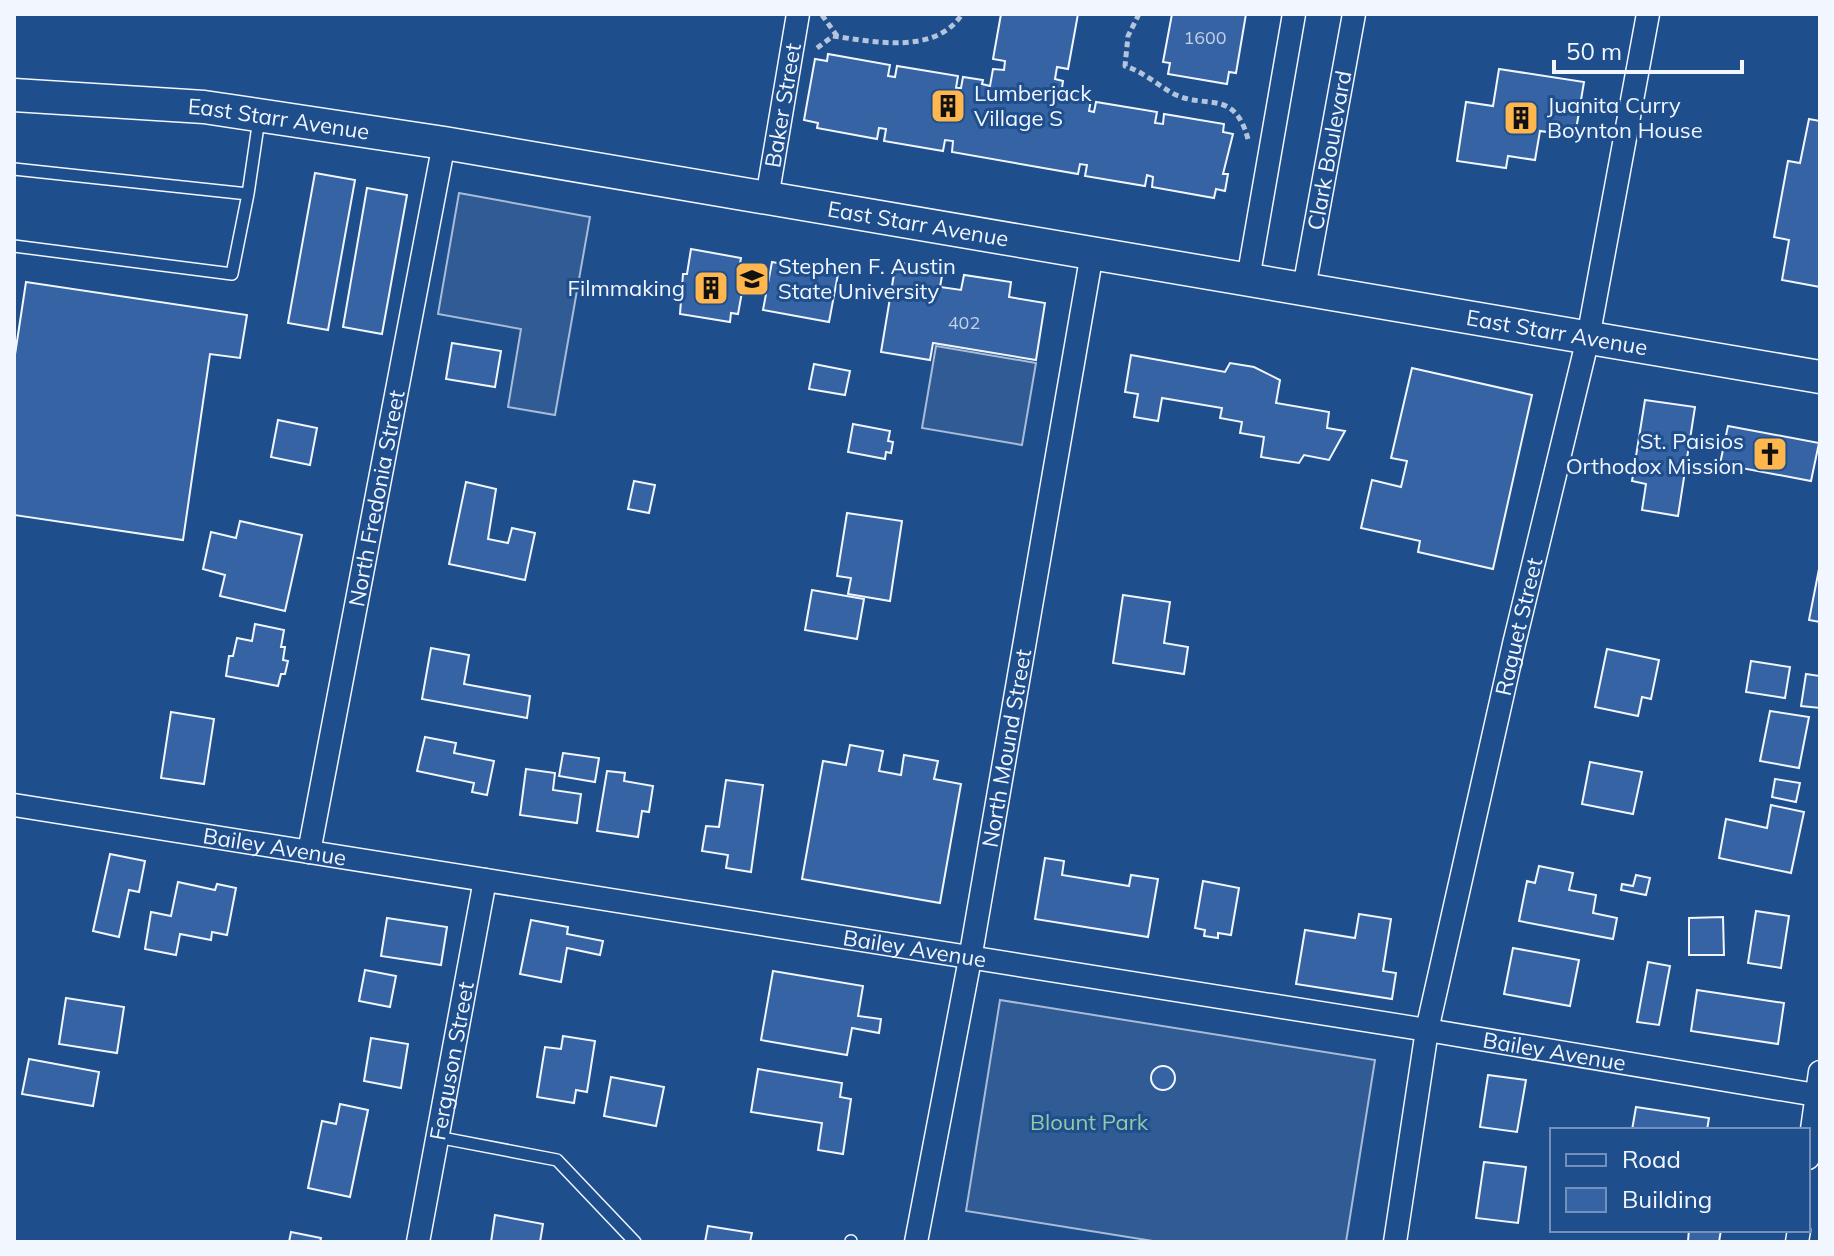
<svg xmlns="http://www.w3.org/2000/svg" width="1834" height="1256" font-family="Mulish,sans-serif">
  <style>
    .built { fill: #305b95; stroke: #a8bbd7; stroke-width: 2 }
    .building { fill: #3563a3; stroke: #f2f6ff; stroke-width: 2 }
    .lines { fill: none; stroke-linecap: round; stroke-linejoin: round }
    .service-casing { stroke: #f2f6ff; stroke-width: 14 }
    .minor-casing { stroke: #f2f6ff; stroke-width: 25 }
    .secondary-casing { stroke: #f2f6ff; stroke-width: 35 }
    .path { stroke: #b3c4dc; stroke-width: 5; stroke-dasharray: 6 4; stroke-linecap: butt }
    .service { stroke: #1f4e8c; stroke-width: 11 }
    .minor { stroke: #1f4e8c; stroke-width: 22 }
    .secondary { stroke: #1f4e8c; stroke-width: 32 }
    .labels { text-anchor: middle; stroke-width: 6; stroke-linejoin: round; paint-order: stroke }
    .number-label { font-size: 18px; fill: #c3d1e8 }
    .poi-label { font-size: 22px; fill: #f2f6ff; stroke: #1f4e8c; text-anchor: start }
    .street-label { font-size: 22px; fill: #f2f6ff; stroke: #1f4e8c }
    .park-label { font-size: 22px; fill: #97c8a6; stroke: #1f4e8c }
  </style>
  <rect width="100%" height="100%" fill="#1f4e8c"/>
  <path class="built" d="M459 193 590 217 555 415 508 407 521 329 438 314Z
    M936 346 1036 363 1022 445 922 428Z
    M1000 1000 1375 1060 1346 1242H1159L966 1211Z"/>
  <path class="building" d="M1001 14H1078L1068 69 1057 67 1055 79 1063 81 1061 95 1091 100 1089 111 1094 112 1096 102 1157 112 1155 123 1163 124 1164 114 1224 124 1223 132 1233 134 1223 174H1228L1225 191 1216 189 1214 198 1152 187 1153 177 1147 175 1145 186 1085 176 1087 165 1080 164 1078 174 952 152 953 141 945 140 943 151 884 141 886 129 879 128 877 139 817 128 818 123 804 120 815 59 827 61 828 54 890 65 888 76 895 77 897 66 958 76 956 88H961L963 77 983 80 982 84 990 86 993 69 1004 70 1005 61 993 59Z
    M1172 14H1246L1236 73 1229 72 1227 84 1168 74 1170 63 1163 62Z
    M1499 69 1584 82 1575 136 1540 131 1535 160 1508 156 1506 168 1457 161 1466 102 1493 106Z
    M1809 119 1820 121V287L1782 280 1789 240 1774 237 1788 161 1800 163Z
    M315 173 355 180 328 330 288 323Z
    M367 188 407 195 382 334 343 327Z
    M691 249 741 258 737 280 744 281 738 314 731 313 730 322 680 314 683 274H687Z
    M772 262 838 274 829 322 763 310Z
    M896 262 943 270 940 287 961 290 964 275 1011 282 1009 297 1045 303 1036 360 933 343 930 360 881 352Z
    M26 282 247 315 240 358 210 354 183 540 14 515V361Z
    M452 343 501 351 495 387 446 379Z
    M1131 355 1225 372 1230 363 1254 367 1280 380 1276 403 1329 412 1327 428 1345 431 1329 460 1304 455 1299 463 1261 457 1264 437 1240 433 1242 422 1220 418 1222 408 1162 398 1158 421 1134 417 1138 394 1125 392Z
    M814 364 850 371 845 395 809 389Z
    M1412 368 1532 395 1493 569 1418 552 1420 541 1361 528 1372 480 1401 487 1407 461 1391 458Z
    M1645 400 1695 407 1678 516 1642 510 1646 484 1632 481Z
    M278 420 317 428 310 465 271 457Z
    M853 424 890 431 888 441 893 442 891 453 886 452 885 459 848 452Z
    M1728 426 1819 443 1811 481 1720 464Z
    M634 481 655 485 649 513 628 509Z
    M466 482 496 489 488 539 508 543 512 528 535 533 525 580 449 564Z
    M847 513 902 521 890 601 848 594 851 578 837 576Z
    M240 521 302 535 285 611 220 596 225 575 203 569 211 532 236 538Z
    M1820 564V622L1809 620Z
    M812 590 864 599 857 639 805 630Z
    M1123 595 1170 602 1164 643 1188 647 1184 674 1113 663Z
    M255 624 284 630 281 647H285L283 660 288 661 285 674H281L278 686 226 676 229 656H233L237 638 252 641Z
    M431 648 469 655 464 684 530 696 527 718 422 699Z
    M1607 649 1659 660 1651 699 1642 697 1638 716 1595 707Z
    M1751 661 1790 667 1785 698 1746 692Z
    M1806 674 1820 676V708L1801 706Z
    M1770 711 1809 717 1799 768 1760 761Z
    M171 712 214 719 204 784 161 778Z
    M425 737 456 743 454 753 494 761 487 795 472 792 474 783 417 771Z
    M850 745 883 751 879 771 901 775 904 755 938 761 934 779 961 784 940 903 802 879 823 761 846 765Z
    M563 753 599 758 595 782 559 776Z
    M1590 762 1642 772 1633 814 1582 804Z
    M526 769 555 773 553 790 581 794 577 823 520 815Z
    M607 771 625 773 624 781 653 786 649 812 642 811 638 837 597 831Z
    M1775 779 1800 783 1796 802 1772 797Z
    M726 780 763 785 751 872 726 868 728 855 702 851 706 826 719 827Z
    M1771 805 1804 812 1791 873 1719 858 1726 819 1767 828Z
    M110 854 145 861 139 892 129 890 119 937 93 931Z
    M1045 858 1064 861 1062 875 1129 886 1131 875 1158 879 1148 937 1035 919Z
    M1539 866 1573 873 1569 890 1596 895 1593 913 1617 918 1613 939 1519 921 1527 881 1535 883Z
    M1636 875 1650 878 1646 895 1621 890 1622 884 1633 886Z
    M1203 881 1239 888 1231 935 1218 933V938L1204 936 1205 930 1195 928Z
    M178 882 215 890 217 884 236 888 227 935 212 932 211 940 180 934 176 955 145 949 151 912 171 916Z
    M1756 911 1789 916 1781 968 1748 963Z
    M1359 914 1391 919 1383 971 1396 973 1392 999 1296 984 1305 930 1355 938Z
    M1723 917 1724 955H1689V918Z
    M387 918 447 927 441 965 381 956Z
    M531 920 568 927 567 934 603 941 600 955 567 948 561 982 520 974Z
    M1513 948 1579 960 1570 1006 1504 994Z
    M1648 962 1670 966 1659 1025 1637 1022Z
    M365 970 396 976 390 1007 359 1001Z
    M773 971 863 986 858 1016 881 1019 879 1033 852 1028 847 1055 761 1040Z
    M1697 990 1784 1003 1778 1044 1691 1031Z
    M66 998 124 1007 117 1053 59 1044Z
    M563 1036 595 1041 587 1092 576 1090 574 1103 537 1097 545 1047 561 1049Z
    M371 1038 408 1044 401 1088 364 1081Z
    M29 1059 99 1072 93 1106 22 1094Z
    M1151 1078a12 12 0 1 1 24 0a12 12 0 1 1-24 0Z
    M758 1069 842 1083 840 1097 851 1099 843 1154 818 1150 822 1123 751 1112Z
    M1488 1075 1526 1080 1517 1132 1480 1127Z
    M611 1077 664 1087 656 1126 604 1116Z
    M340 1104 368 1110 350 1197 308 1188 322 1121 336 1124Z
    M1636 1107 1709 1118 1707 1130H1632Z
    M1484 1162 1526 1167 1518 1223 1476 1218Z
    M495 1215 543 1224 540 1242H491Z
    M708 1226 752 1233 750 1242H705Z
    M1689 1230H1721L1719 1242 1688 1241Z
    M291 1232 321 1238 320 1242H289Z"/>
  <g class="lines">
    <defs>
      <path id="service" d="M14 169 248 194 259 119
        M14 246 232 274 248 194
        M437 1137 557 1160 635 1242
        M851 1242V1241"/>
      <g id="minor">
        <path id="s1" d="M767 198 798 14"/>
        <path d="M1248 279 1294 14"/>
        <path id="s2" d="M1304 288 1354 14"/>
        <path id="s3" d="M14 805 1427 1030 1816 1095"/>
        <path id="s4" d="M309 852 444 143"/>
        <path d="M1808 1158 1820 1072"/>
        <path id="s5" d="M418 1242 485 880"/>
        <path id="s6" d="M916 1242 970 959 1092 253"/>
        <path id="s7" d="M1395 1242 1427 1030 1514 644 1588 338 1648 14"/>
        <path d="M1797 1242 1799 1230"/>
      </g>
      <g id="secondary">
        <path id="s8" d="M14 95 204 107 444 143 1820 377"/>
      </g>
    </defs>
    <use href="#service" class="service-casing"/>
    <use href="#minor" class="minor-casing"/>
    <use href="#secondary" class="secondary-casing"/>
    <path class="path" d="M1139 14 1128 36 1125 66C1144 72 1157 85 1174 94 1207 110 1234 88 1248 139
      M822 15 837 36
      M817 48 833 36C874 42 936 55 962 14"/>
    <use href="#service" class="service"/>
    <use href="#minor" class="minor"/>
    <use href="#secondary" class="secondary"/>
  </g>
  <defs>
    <symbol id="building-square" viewBox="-11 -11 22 22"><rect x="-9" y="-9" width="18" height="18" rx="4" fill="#ffb74d" stroke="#1f4e8c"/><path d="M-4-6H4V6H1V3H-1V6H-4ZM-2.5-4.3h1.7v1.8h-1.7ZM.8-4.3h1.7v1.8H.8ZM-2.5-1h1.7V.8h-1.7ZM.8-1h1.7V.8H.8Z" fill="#111"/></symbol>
    <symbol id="university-square" viewBox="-11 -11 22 22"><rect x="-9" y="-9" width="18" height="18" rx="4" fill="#ffb74d" stroke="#1f4e8c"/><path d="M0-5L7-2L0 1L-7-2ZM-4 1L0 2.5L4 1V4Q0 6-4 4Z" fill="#111"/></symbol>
    <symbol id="church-square" viewBox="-11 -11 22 22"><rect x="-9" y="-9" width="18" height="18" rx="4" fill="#ffb74d" stroke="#1f4e8c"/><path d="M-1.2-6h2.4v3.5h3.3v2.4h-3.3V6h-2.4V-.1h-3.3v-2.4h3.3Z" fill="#111"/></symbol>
  </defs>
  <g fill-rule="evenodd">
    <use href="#building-square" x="928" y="86" width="40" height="40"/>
    <use href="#building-square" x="1501" y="98" width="40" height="40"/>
    <use href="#university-square" x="732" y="259" width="40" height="40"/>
    <use href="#building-square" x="691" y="268" width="40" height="40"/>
    <use href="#church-square" x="1750" y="434" width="40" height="40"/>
  </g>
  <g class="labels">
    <g class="number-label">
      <text x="1205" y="44">1600</text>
      <text x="964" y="329">402</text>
    </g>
    <g class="poi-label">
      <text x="974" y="101">Lumberjack<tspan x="974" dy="25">Village S</tspan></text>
      <text x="1547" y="113">Juanita Curry<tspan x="1547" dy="25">Boynton House</tspan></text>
      <text x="778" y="274">Stephen F. Austin<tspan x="778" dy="25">State University</tspan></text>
      <text x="685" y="296" text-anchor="end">Filmmaking</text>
      <text x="1744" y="449" text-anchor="end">St. Paisios<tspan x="1744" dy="25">Orthodox Mission</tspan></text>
    </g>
    <g class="street-label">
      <text dy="8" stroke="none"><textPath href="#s1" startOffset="94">Baker Street</textPath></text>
      <text dy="8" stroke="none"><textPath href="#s8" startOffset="266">East Starr Avenue</textPath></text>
      <text dy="8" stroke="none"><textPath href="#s2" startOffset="140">Clark Boulevard</textPath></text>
      <text dy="8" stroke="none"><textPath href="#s8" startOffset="914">East Starr Avenue</textPath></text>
      <text dy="8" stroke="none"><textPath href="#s8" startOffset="1562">East Starr Avenue</textPath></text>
      <text dy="8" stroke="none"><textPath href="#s4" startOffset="360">North Fredonia Street</textPath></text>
      <text dy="8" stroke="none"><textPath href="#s7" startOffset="628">Raguet Street</textPath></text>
      <text dy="8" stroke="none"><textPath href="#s6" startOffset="502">North Mound Street</textPath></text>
      <text dy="8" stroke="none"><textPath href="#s3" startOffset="264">Bailey Avenue</textPath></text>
      <text dy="8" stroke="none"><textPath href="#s3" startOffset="912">Bailey Avenue</textPath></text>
      <text dy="8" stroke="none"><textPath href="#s3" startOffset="1560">Bailey Avenue</textPath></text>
      <text dy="8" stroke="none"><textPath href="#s5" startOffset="184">Ferguson Street</textPath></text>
    </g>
    <g class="park-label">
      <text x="1089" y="1130">Blount Park</text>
    </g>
  </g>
  <rect width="1834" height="1256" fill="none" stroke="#f2f6ff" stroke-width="32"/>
  <rect x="1550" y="1128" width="260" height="104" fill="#1f4e8c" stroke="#7391ba" stroke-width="2"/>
  <rect x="1566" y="1154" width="40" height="12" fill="#1f4e8c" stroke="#7391ba" stroke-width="2"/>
  <text x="1622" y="1168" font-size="24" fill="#f2f6ff">Road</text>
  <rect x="1566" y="1188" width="40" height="24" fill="#3563a3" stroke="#7391ba" stroke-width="2"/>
  <text x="1622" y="1208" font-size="24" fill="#f2f6ff">Building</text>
  <path d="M1554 60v12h188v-12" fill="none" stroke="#f2f6ff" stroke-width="4"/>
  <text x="1566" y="60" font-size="24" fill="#f2f6ff" stroke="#1f4e8c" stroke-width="6" paint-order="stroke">50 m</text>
</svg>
